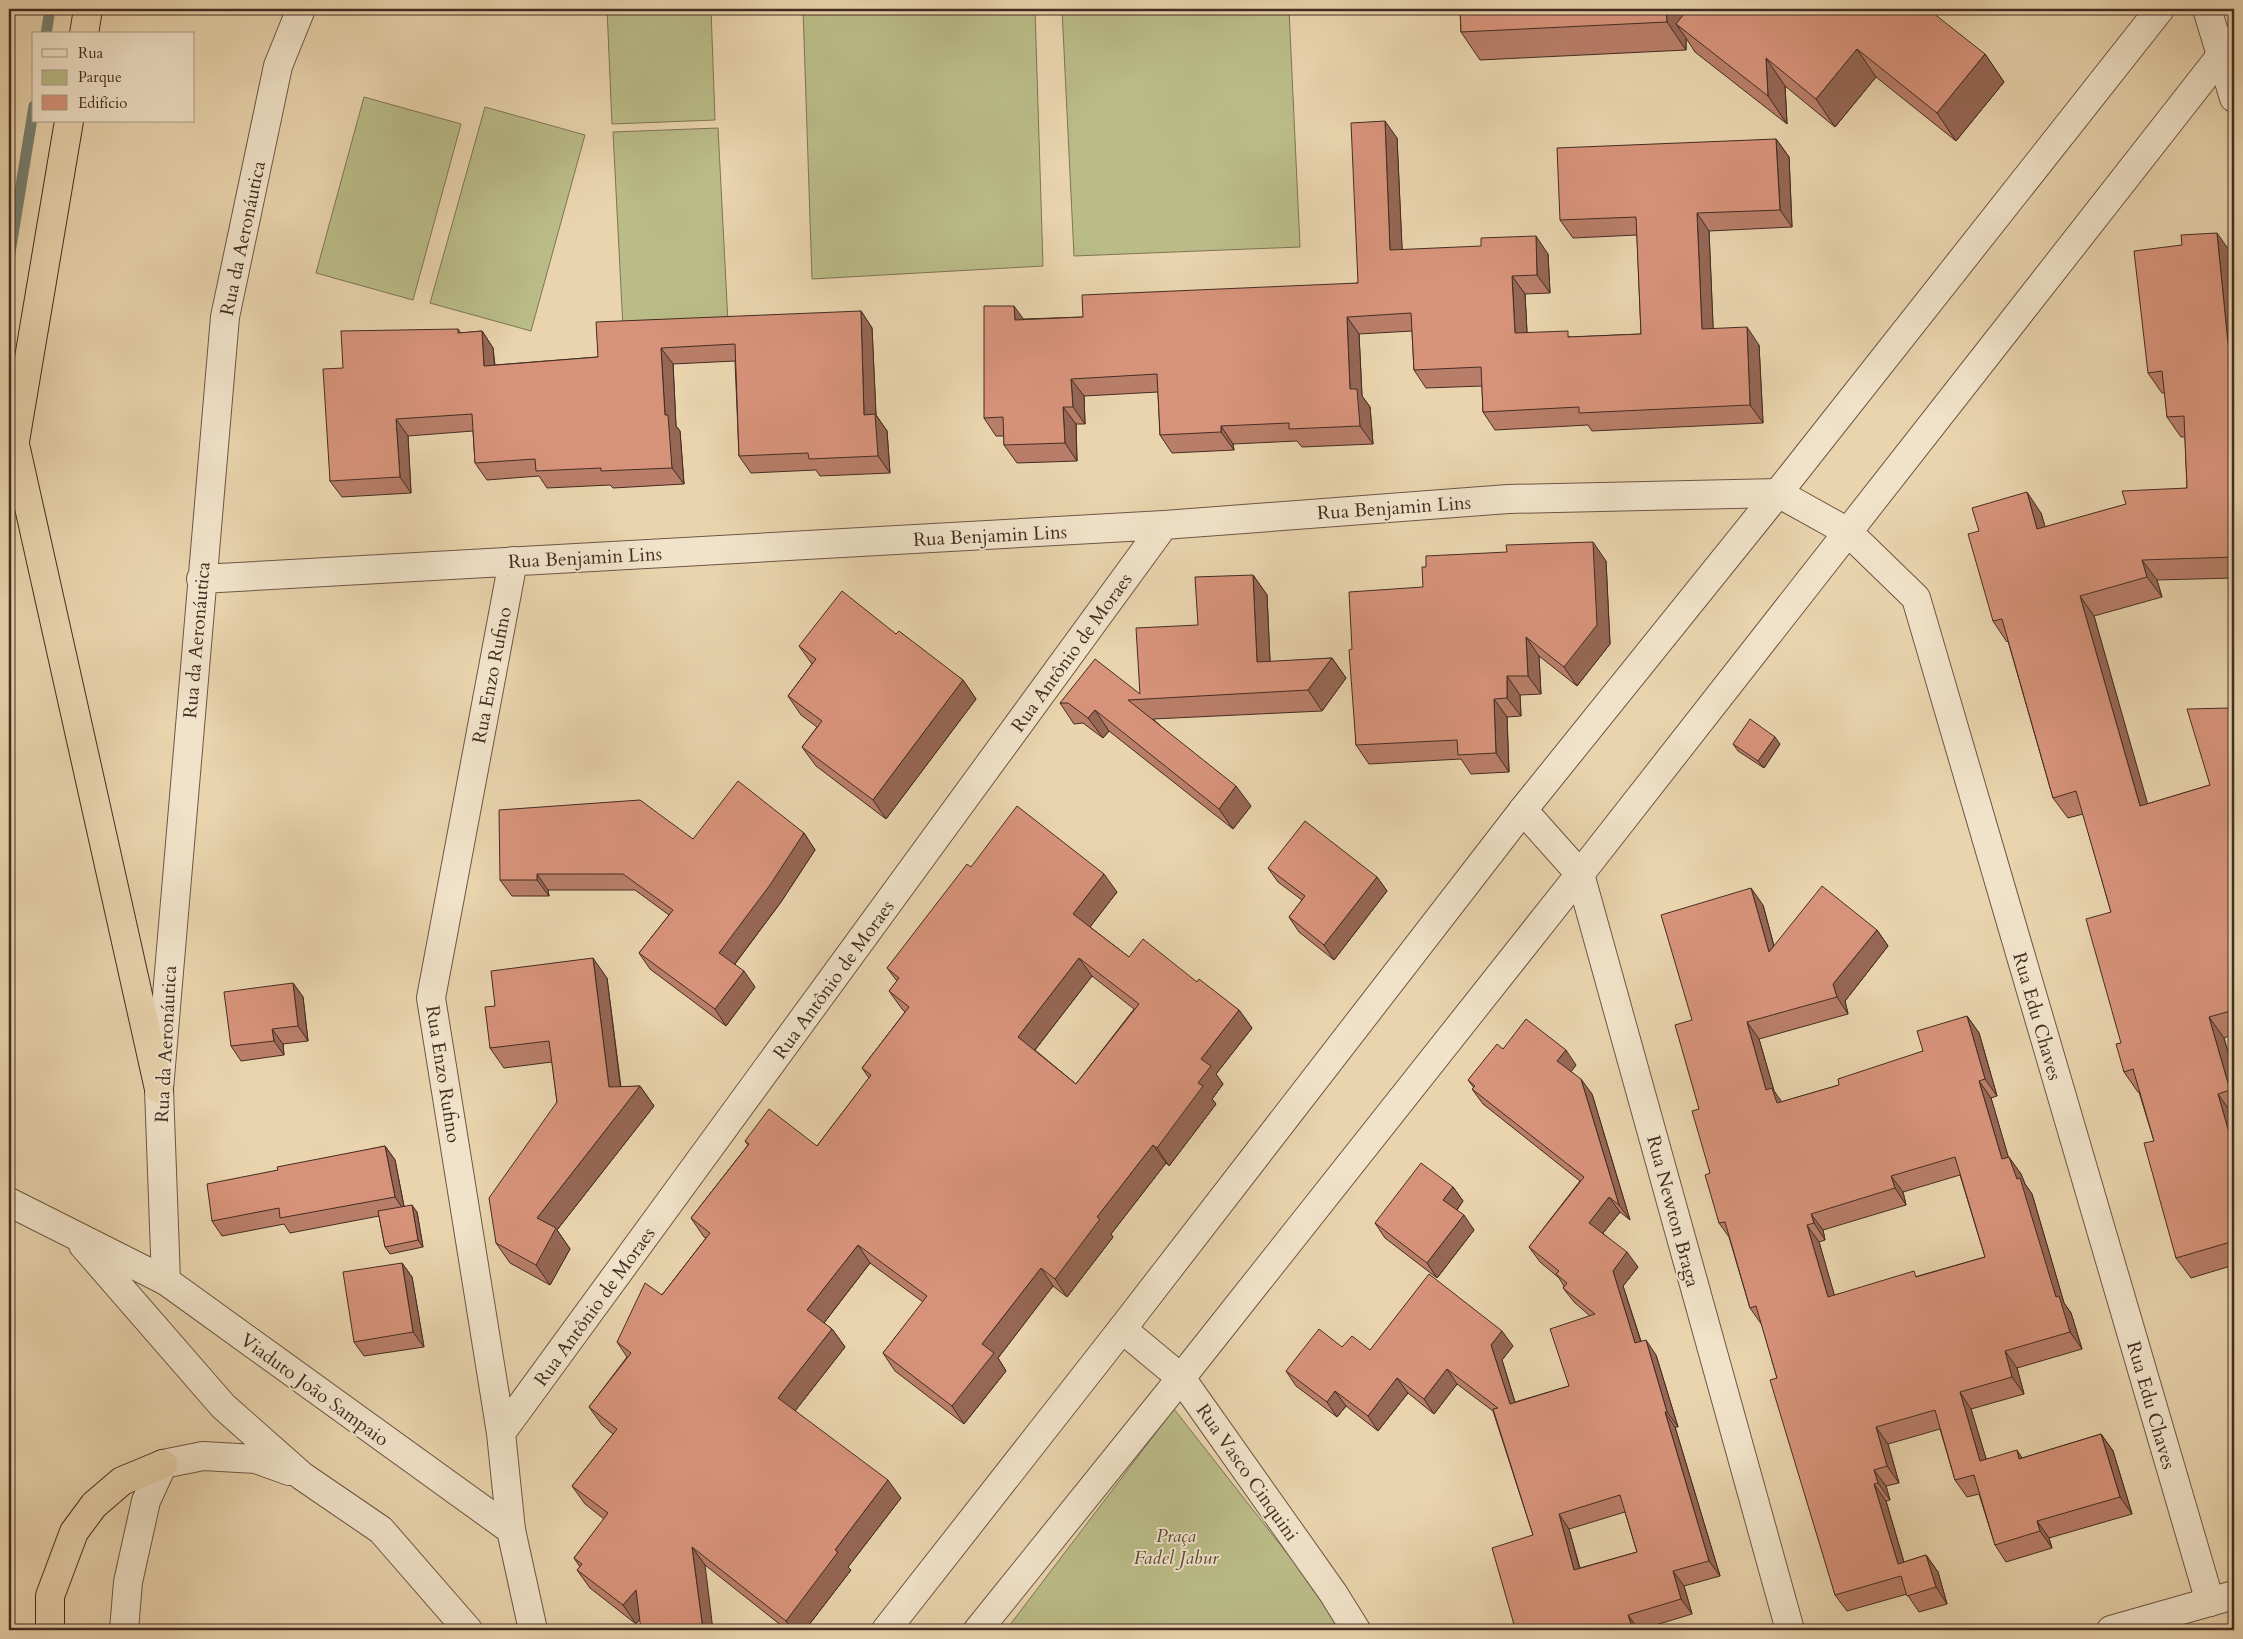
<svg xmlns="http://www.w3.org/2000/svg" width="2243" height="1639" font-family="Cardo,serif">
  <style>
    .green { fill: #babc88; stroke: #7f7455 }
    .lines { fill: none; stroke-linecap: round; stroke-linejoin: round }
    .stream { stroke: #778171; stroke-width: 11 }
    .minor-casing { stroke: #6d5645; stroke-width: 30 }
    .tertiary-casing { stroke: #6d5645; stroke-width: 30 }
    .trunk-casing { stroke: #442c22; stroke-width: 30 }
    .minor { stroke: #f1e3ca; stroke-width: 28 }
    .tertiary { stroke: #f1e3ca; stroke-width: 28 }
    .trunk { stroke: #e9d4ad; stroke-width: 28 }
    .wall { fill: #b97e69; stroke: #442c22; fill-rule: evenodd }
    .shaded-wall { fill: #966755; stroke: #442c22 }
    .building { fill: #d7937a; stroke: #442c22; fill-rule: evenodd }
    .labels { text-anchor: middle; stroke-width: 4; stroke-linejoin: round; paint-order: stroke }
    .street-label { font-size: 19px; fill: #442c22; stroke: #f1e3ca }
    .park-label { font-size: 19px; font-style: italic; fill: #5c4936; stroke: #f1e3ca }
  </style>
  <rect width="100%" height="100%" fill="#e9d4ad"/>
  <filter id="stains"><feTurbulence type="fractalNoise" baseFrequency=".004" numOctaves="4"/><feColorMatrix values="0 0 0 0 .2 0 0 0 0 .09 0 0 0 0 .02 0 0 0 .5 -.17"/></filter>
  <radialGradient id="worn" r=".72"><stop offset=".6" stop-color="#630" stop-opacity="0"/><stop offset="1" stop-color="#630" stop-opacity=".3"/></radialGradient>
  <path class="green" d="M607 9H711L715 120 612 124Z
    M803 9H1035L1043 266 812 279Z
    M1062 9H1289L1300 247 1074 256Z
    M364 97 461 124 413 300 316 273Z
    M485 107 585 135 531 331 430 303Z
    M718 128 728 323 623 328 613 132Z
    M1174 1409 1322 1598 1340 1630H1006Z"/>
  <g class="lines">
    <path class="stream" d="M46 34 50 9
      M9 259 34 106"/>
    <defs>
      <path id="minor" d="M2207 9 2234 98
        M201 579 1164 525 1508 499 1778 493 1848 532 1916 598 2210 1602
        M1523 810 1580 874 1790 1630
        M166 1281 159 1089 225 317 278 66 301 9
        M1122 1329 1181 1378 1333 1593 1356 1630
        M501 1433 1164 525
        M511 1530 501 1433 431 998 513 561"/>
      <path id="tertiary" d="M9 1202 166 1281 511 1530 533 1630
        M83 1245 223 1406 302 1476 381 1530 468 1630
        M124 1630 128 1582 146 1501 163 1464 203 1456 256 1459 289 1471
        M886 1630 1122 1329 1523 810 1778 493 2160 9
        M978 1630 1181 1378 1580 874 2234 39
        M2111 1630 2234 1595"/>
      <path id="trunk" d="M84 34 88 9
        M14 440 159 1089
        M12 459 69 121
        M50 1630V1596L74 1532 94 1505 122 1481 163 1464"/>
    </defs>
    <use href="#minor" class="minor-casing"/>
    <use href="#tertiary" class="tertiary-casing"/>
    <use href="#trunk" class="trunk-casing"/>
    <use href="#minor" class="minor"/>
    <use href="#tertiary" class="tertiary"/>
    <use href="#trunk" class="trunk"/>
  </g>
  <path class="wall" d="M1460 9H1684L1685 13 1985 54 2004 82 1956 141 1876 77 1835 127 1785 86 1787 124 1695 52 1686 38V50L1480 60 1461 32Z
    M1397 138 1402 250 1548 254 1550 293 1525 294 1527 333 1571 337 1641 334 1637 235 1573 238 1560 220 1776 139 1789 157 1792 227 1709 231 1713 328 1759 345 1763 423 1592 431 1588 425 1495 430 1483 412 1482 386 1426 388 1414 370 1412 331 1359 334 1362 396 1370 407 1373 444 1302 447 1297 441 1233 444 1234 450 1172 453 1160 435 1158 392 1084 396 1085 424H1076L1077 461 1017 463 1004 445V436H996L984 418 1023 319 1083 317 1358 283Z
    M2231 253 2234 287V578L2157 580 2162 597 2094 616 2147 804 2210 785 2234 714V1034L2224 1038 2234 1074V1113L2232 1114 2234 1121V1265L2191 1278 2176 1258 2154 1141 2139 1092H2138L2124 1072 2111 912 2083 814 2068 818 2053 798 2008 641 2007 642 1993 621 1979 531 2041 513 2045 527 2187 488 2185 437H2181L2167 417 2165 393H2162L2148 373Z
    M861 311 872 328 876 415 887 431 890 473 820 476 816 470 751 473 739 456 735 361 673 364 676 426 680 431 684 484 613 488 610 485 547 488 539 476 487 480 475 463 473 431 408 436 411 493 342 497 330 481 343 368 458 329 461 333 482 331 493 348 495 365 598 357Z
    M1606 561 1610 644 1577 686 1539 656 1541 694 1520 695 1521 716 1507 717 1509 772 1471 774 1461 759 1369 764 1356 745 1352 649 1423 587Z
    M1253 575 1267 595 1270 662 1332 658 1346 678 1322 711 1153 719 1251 806 1233 829 1109 731 1103 738 1083 723 1074 724 1060 703 1140 694 1198 625Z
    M896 634 963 680 976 699 886 819 816 766 802 747 817 727 801 715 788 696 812 664 799 646Z
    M1733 744H1780L1764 768 1738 751Z
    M804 833 815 850 781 902 735 964 755 987 726 1026 650 969 639 953 669 915 635 890H548L549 896H512L500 880 693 839Z
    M971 867 1117 892 1090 927 1129 957 1197 982 1239 1010 1252 1028 1216 1074 1223 1084 1212 1099 1216 1104 1169 1166 1166 1163 1111 1234 1113 1237 1067 1297 1053 1286 998 1358 1006 1371 964 1424 895 1371 883 1353 923 1302 870 1263 824 1323 832 1329 845 1347 795 1411 901 1498 848 1567 851 1570 805 1630H787L705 1565 640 1619 636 1624 590 1588 577 1570 580 1567 574 1558 604 1519 585 1504 572 1486 613 1434 602 1425 589 1407 627 1357 617 1342 662 1295 706 1238 704 1237 691 1218 748 1145 745 1141 817 1146 869 1078 862 1068 905 1012 902 1009 889 991 897 981 887 968ZM1092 976 1134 1009 1076 1084 1035 1050Z
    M1268 868 1377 877 1387 891 1334 960 1299 932 1289 917 1302 900 1278 882Z
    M1763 905 1774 946 1877 930 1888 946 1845 1001 1848 1014 1759 1039 1774 1091 1781 1102 1839 1085 1923 1051 1967 1016 1979 1033 1997 1096 1991 1098 2008 1157 2021 1174 2025 1184 2032 1194 2064 1303 2071 1313 2082 1349 2017 1368 2024 1394 1971 1409 1986 1459 2022 1458 2101 1434 2113 1451 2132 1514 2049 1538 2052 1548 2006 1562 1995 1545 1979 1494 1967 1497 1955 1480 1940 1429 1888 1444 1899 1483 1886 1486 1890 1500 1886 1501 1904 1562 1926 1555 1938 1572 1947 1604 1919 1612 1907 1594 1847 1611 1835 1595 1777 1378 1762 1325 1750 1308 1729 1237 1719 1223 1699 1109 1692 1020ZM1960 1175 1985 1257 1918 1276 1834 1295 1819 1242 1825 1240 1823 1230 1906 1205 1903 1192Z
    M607 978 621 1087 640 1086 654 1106 557 1230 570 1249 550 1285 510 1263 496 1243 557 1102 552 1062 504 1068 490 1048 495 1006Z
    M293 983 303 997 308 1041 283 1044 284 1055 241 1061 231 1046Z
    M1503 1049 1576 1065 1571 1071 1592 1094 1630 1220 1620 1212 1603 1233 1638 1267 1623 1286 1641 1341 1656 1355 1678 1427H1675L1720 1576 1684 1586 1692 1614 1639 1630 1515 1628 1533 1535 1493 1411 1457 1384 1434 1414 1408 1393 1378 1431 1346 1406 1337 1417 1296 1386 1286 1371 1342 1347 1370 1350 1513 1346 1502 1360 1515 1402 1569 1386 1590 1316 1574 1302 1563 1288 1564 1286 1559 1278 1540 1262 1529 1247 1580 1181 1483 1104 1472 1089 1474 1088 1468 1080ZM1625 1512 1637 1552 1580 1568 1569 1529Z
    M385 1146 395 1160 404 1206 417 1212 423 1247 390 1254 385 1247 379 1216 290 1233 284 1224 222 1236 212 1221 278 1170Z
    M1453 1187 1463 1201 1457 1210 1474 1230 1437 1278 1385 1238 1375 1223Z
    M402 1263 412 1277 424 1347 364 1356 354 1342Z"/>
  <path class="shaded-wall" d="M1666 9H1684L1685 31 1676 24 1686 38V50L1667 22Z
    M1857 49 1876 77 1835 127 1816 99Z
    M1985 54 2004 82 1956 141 1937 113Z
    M1766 58 1785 86 1787 124 1768 96Z
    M1385 121 1397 138 1403 268 1390 250Z
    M1776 139 1789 157 1792 227 1780 210Z
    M1697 213 1709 231 1714 347 1702 329Z
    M2217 233 2231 253 2234 287V352L2228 343Z
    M1536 236 1548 254 1550 293 1537 275Z
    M1512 276 1525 294 1528 351 1515 333Z
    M1014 306 1027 324 1015 320Z
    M861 311 872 328 876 415 887 431 890 473 878 456 864 415Z
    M1347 317 1359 334 1362 396 1370 407 1373 444 1360 426 1350 389Z
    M1747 327 1759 345 1763 423 1750 405Z
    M482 331 493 348 496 382 484 366Z
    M661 348 673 364 676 426 680 431 684 484 672 468 665 415Z
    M1071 379 1084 396 1085 424 1073 407Z
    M1063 407 1076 424 1077 461 1065 443Z
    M396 419 408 436 411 493 400 477Z
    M1221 426 1233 444 1234 450 1221 432Z
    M2027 492 2041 513 2052 550 2037 529Z
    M1593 542 1606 561 1610 644 1577 686 1564 667Z
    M2142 560 2157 580 2162 597 2147 577Z
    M1253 575 1267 595 1271 683 1257 662Z
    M2080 596 2094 616 2154 826 2140 806Z
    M1526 637 1539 656 1541 694 1528 676Z
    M1332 658 1346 678 1322 711 1308 690Z
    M1507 676 1520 695 1521 716 1507 698Z
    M963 680 976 699 886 819 873 800Z
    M1494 699 1507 717 1509 772 1496 753Z
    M2230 708 2234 714V723Z
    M1095 710 1109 731 1103 738 1088 718Z
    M1775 737 1780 744 1764 768 1758 761Z
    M1236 786 1251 806 1233 829 1219 809Z
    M804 833 815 850 781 902 731 969 719 953Z
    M537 874 548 890 549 896 537 880Z
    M1104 874 1117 892 1086 932 1073 914Z
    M1377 877 1387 891 1334 960 1324 945Z
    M1751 888 1763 905 1780 969 1769 952Z
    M1877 930 1888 946 1845 1001 1848 1014 1837 997 1833 984Z
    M593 958 607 978 623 1107 609 1087Z
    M1079 958 1092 976 1031 1055 1018 1037Z
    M744 971 755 987 726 1026 715 1009Z
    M293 983 303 997 308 1041 298 1026Z
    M1239 1010 1252 1028 1216 1074 1223 1084 1212 1099 1216 1104 1169 1166 1157 1148 1198 1083 1201 1059Z
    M1967 1016 1979 1033 1997 1096 1985 1079Z
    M2209 1017 2224 1038 2234 1074V1095L2230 1090Z
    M1747 1022 1759 1039 1774 1091 1784 1105 1789 1120 1766 1090Z
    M272 1029 283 1044 284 1055 274 1041Z
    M1566 1050 1576 1065 1568 1076 1557 1061Z
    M1581 1079 1592 1094 1630 1220 1619 1205Z
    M1979 1081 1991 1098 2014 1176 2002 1159Z
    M640 1086 654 1106 557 1230 570 1249 550 1285 536 1265 537 1218Z
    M2218 1094 2232 1114 2234 1121V1150Z
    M1153 1145 1166 1163 1111 1234 1113 1237 1067 1297 1055 1279 1097 1217Z
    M385 1146 395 1160 405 1212 395 1197Z
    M2009 1157 2021 1174 2025 1184 2032 1194 2064 1303 2071 1313 2082 1349 2070 1332 2056 1297Z
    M1891 1176 1903 1192 1906 1205 1895 1188Z
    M1453 1187 1463 1201 1454 1214 1443 1200Z
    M1609 1197 1620 1212 1599 1238 1589 1223Z
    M412 1205 417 1212 423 1247 418 1240Z
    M1811 1214 1823 1230 1825 1240 1814 1223Z
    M1464 1215 1474 1230 1437 1278 1427 1263Z
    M1807 1225 1819 1242 1840 1314 1828 1297Z
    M858 1245 870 1263 820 1328 807 1310Z
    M1627 1252 1638 1267 1623 1286 1646 1358 1635 1343 1613 1271Z
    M402 1263 412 1277 424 1347 413 1332Z
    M1041 1268 1053 1286 998 1358 1006 1371 964 1424 952 1406 982 1344Z
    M832 1329 845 1347 791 1416 778 1398Z
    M1502 1331 1513 1346 1502 1360 1520 1419 1510 1404 1491 1345Z
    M1646 1340 1656 1355 1678 1427 1667 1412Z
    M2005 1351 2017 1368 2024 1394 2012 1377Z
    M1447 1369 1457 1384 1434 1414 1424 1399Z
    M1397 1378 1408 1393 1378 1431 1368 1416Z
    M1335 1391 1346 1406 1337 1417 1327 1402Z
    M1960 1392 1971 1409 1992 1478 1980 1461Z
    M1665 1412 1675 1427 1720 1576 1709 1561Z
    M1876 1427 1888 1444 1899 1483 1887 1466Z
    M2101 1434 2113 1451 2132 1514 2120 1497Z
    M2017 1450 2028 1467 2019 1459Z
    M1874 1470 1886 1486 1890 1500 1878 1483Z
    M888 1480 901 1498 848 1567 851 1570 805 1630H792L786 1621 835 1550Z
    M1874 1484 1886 1501 1909 1580 1898 1564Z
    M1559 1514 1569 1529 1584 1585 1574 1570Z
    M2037 1521 2049 1538 2052 1548 2040 1531Z
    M692 1547 705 1565 713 1630H703Z
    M1926 1555 1938 1572 1947 1604 1936 1587Z
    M1673 1571 1684 1586 1692 1614 1681 1599Z
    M636 1590 649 1608 636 1624 623 1605Z
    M1628 1615 1639 1630H1633Z"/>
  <path class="building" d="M1460 9H1666L1667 22 1461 32Z
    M1688 9H1928L1985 54 1937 113 1857 49 1816 99 1766 58 1768 96 1676 24Z
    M1385 121 1390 250 1481 246V238L1536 236 1537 275 1512 276 1515 333 1568 331V337L1641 334 1636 217 1560 220 1557 148 1776 139 1780 210 1697 213 1702 329 1747 327 1750 405 1579 413V407L1483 412 1481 367 1414 370 1411 313 1347 317 1350 389H1357L1360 426 1289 429V423L1221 426V432L1160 435 1157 374 1071 379 1073 407H1063L1065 443 1004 445 1003 417 984 418V306H1014L1015 320 1083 317 1082 295 1358 283 1351 123Z
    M2217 233 2228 343 2234 342V557L2142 560 2147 577 2080 596 2140 806 2210 785 2187 709 2230 708 2234 723V1010L2209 1017 2230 1090 2218 1094 2234 1150V1241L2176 1258 2144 1143 2154 1141 2133 1069 2124 1072 2116 1044 2121 1043 2086 919 2111 912 2076 791 2053 798 2002 619 1993 621 1968 534 1979 531 1972 508 2027 492 2037 529 2126 504 2122 491 2187 488 2184 416 2167 417 2162 371 2148 373 2134 251 2182 245 2181 235Z
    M861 311 864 415 875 414 878 456 809 459 808 453 739 456 735 344 661 348 665 415H668L672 468 601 471V468L536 471 535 459 475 463 472 414 396 419 400 477 330 481 323 369 343 368 341 331 458 329V333L482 331 484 366 598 357 596 322Z
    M1593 542 1597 625 1564 667 1526 637 1528 676H1507V698L1494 699 1496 753 1458 755 1457 740 1356 745 1349 650 1352 649 1349 592 1423 587 1422 567H1426V556L1507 552 1506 545Z
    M1253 575 1257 662 1332 658 1308 690 1128 700 1236 786 1219 809 1095 710 1088 718 1068 703H1060L1095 659 1140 694 1136 628 1198 625 1195 577Z
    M842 591 896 634 899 631 963 680 873 800 802 747 822 721 788 696 816 659 799 646Z
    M1750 719 1775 737 1758 761 1733 744Z
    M738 781 804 833 770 885 719 953 744 971 715 1009 639 953 673 910 623 874H537V880H500L499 810 640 800 693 839Z
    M1017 806 1104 874 1073 914 1129 957 1143 939 1197 982 1199 979 1239 1010 1201 1059 1211 1066 1198 1083 1203 1086 1157 1148 1153 1145 1097 1217 1100 1219 1055 1279 1041 1268 982 1344 994 1353 952 1406 883 1353 927 1296 858 1245 807 1310 832 1329 778 1398 888 1480 835 1550 838 1552 786 1621 692 1547 703 1630H641L636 1590 623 1605 577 1570 582 1564 574 1558 608 1513 572 1486 617 1429 589 1407 631 1353 617 1342 645 1283 662 1295 710 1233 691 1218 749 1144 745 1141 769 1109 817 1146 871 1075 862 1068 909 1007 889 991 899 978 887 968 967 864 971 867ZM1079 958 1139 1004 1076 1084 1018 1037Z
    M1305 821 1377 877 1324 945 1289 917 1305 896 1268 868Z
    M1822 886 1877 930 1833 984 1837 997 1747 1022 1766 1090 1772 1088 1777 1103 1839 1085 1838 1079 1923 1051 1917 1031 1967 1016 1985 1079 1979 1081 2002 1159 2009 1157 2017 1179 2020 1178 2056 1297 2059 1296 2070 1332 2005 1351 2012 1377 1960 1392 1980 1461 2017 1450 2019 1459 2101 1434 2120 1497 2037 1521 2040 1531 1995 1545 1974 1475 1955 1480 1935 1410 1876 1427 1887 1466 1874 1470 1878 1483 1874 1484 1898 1564 1926 1555 1936 1587 1907 1596 1901 1576 1835 1595 1770 1380 1777 1378 1756 1306 1750 1308 1725 1222 1719 1223 1705 1175 1710 1173 1692 1111 1699 1109 1675 1025 1692 1020 1661 915 1751 888 1769 952ZM1955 1157 1985 1257 1916 1277 1914 1271 1828 1297 1807 1225 1814 1223 1811 1214 1895 1188 1891 1176Z
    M593 958 609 1087 640 1086 537 1218 556 1228 536 1265 496 1243 489 1198 557 1102 549 1041 490 1048 485 1007 495 1006 491 971Z
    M293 983 298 1026 272 1029 274 1041 231 1046 224 992Z
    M1526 1019 1566 1050 1557 1061 1581 1079 1619 1205 1609 1197 1589 1223 1627 1252 1613 1271 1635 1343 1646 1340 1667 1412H1665L1709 1561 1673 1571 1681 1599 1628 1615 1633 1630H1509L1515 1628 1492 1548 1533 1535 1493 1409 1498 1408 1447 1369 1424 1399 1397 1378 1368 1416 1335 1391 1327 1402 1286 1371 1319 1329 1342 1347 1352 1336 1370 1350 1429 1274 1502 1331 1491 1345 1510 1404 1569 1386 1550 1329 1595 1314 1563 1288 1567 1283 1556 1274 1559 1271 1529 1247 1584 1177 1472 1089 1475 1086 1468 1080 1497 1044 1503 1049ZM1620 1495 1637 1552 1574 1570 1559 1514Z
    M385 1146 395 1197 280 1218 279 1208 212 1221 207 1184 278 1170 277 1167Z
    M1421 1163 1453 1187 1443 1200 1464 1215 1427 1263 1375 1223Z
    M412 1205 418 1240 385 1247 378 1211Z
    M402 1263 413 1332 354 1342 343 1272Z"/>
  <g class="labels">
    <g class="street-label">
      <text transform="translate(242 238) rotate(-78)" y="7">Rua da Aeronáutica</text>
      <text transform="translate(1394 507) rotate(-4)" y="7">Rua Benjamin Lins</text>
      <text transform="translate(990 535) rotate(-3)" y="7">Rua Benjamin Lins</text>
      <text transform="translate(585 557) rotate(-3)" y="7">Rua Benjamin Lins</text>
      <text transform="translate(196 640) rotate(-85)" y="7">Rua da Aeronáutica</text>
      <text transform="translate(1071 652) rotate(-54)" y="7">Rua Antônio de Moraes</text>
      <text transform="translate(491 675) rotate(-79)" y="7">Rua Enzo Rufino</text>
      <text transform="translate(833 979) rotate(-54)" y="7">Rua Antônio de Moraes</text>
      <text transform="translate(2038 1016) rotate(74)" y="7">Rua Edu Chaves</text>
      <text transform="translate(165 1044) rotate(-87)" y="7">Rua da Aeronáutica</text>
      <text transform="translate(444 1074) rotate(81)" y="7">Rua Enzo Rufino</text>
      <text transform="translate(1674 1211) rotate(75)" y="7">Rua Newton Braga</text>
      <text transform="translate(594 1306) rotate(-54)" y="7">Rua Antônio de Moraes</text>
      <text transform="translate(315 1389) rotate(36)" y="7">Viaduto João Sampaio</text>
      <text transform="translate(2152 1405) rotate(74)" y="7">Rua Edu Chaves</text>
      <text transform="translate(1248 1472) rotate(55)" y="7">Rua Vasco Cinquini</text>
    </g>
    <g class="park-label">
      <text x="1176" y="1542">Praça<tspan x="1176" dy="22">Fadel Jabur</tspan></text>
    </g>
  </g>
  <rect width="2243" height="1639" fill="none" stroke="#e9d4ad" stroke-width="30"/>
  <rect x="10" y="10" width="2223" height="1619" fill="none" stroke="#442c22" stroke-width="2.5"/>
  <rect x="15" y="15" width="2213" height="1609" fill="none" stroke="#442c22"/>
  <rect x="32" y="32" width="162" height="90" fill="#f1e3ca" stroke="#ac9a87"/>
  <rect x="42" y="49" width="25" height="8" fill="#f1e3ca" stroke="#ac9a87"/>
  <text x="78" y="58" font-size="15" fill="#442c22">Rua</text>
  <rect x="42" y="70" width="25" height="15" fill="#babc88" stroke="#ac9a87"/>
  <text x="78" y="82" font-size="15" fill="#442c22">Parque</text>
  <rect x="42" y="95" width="25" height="15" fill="#d7937a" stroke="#ac9a87"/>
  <text x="78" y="108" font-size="15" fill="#442c22">Edifício</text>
  <rect width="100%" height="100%" filter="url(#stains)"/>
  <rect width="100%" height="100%" fill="url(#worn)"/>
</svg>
